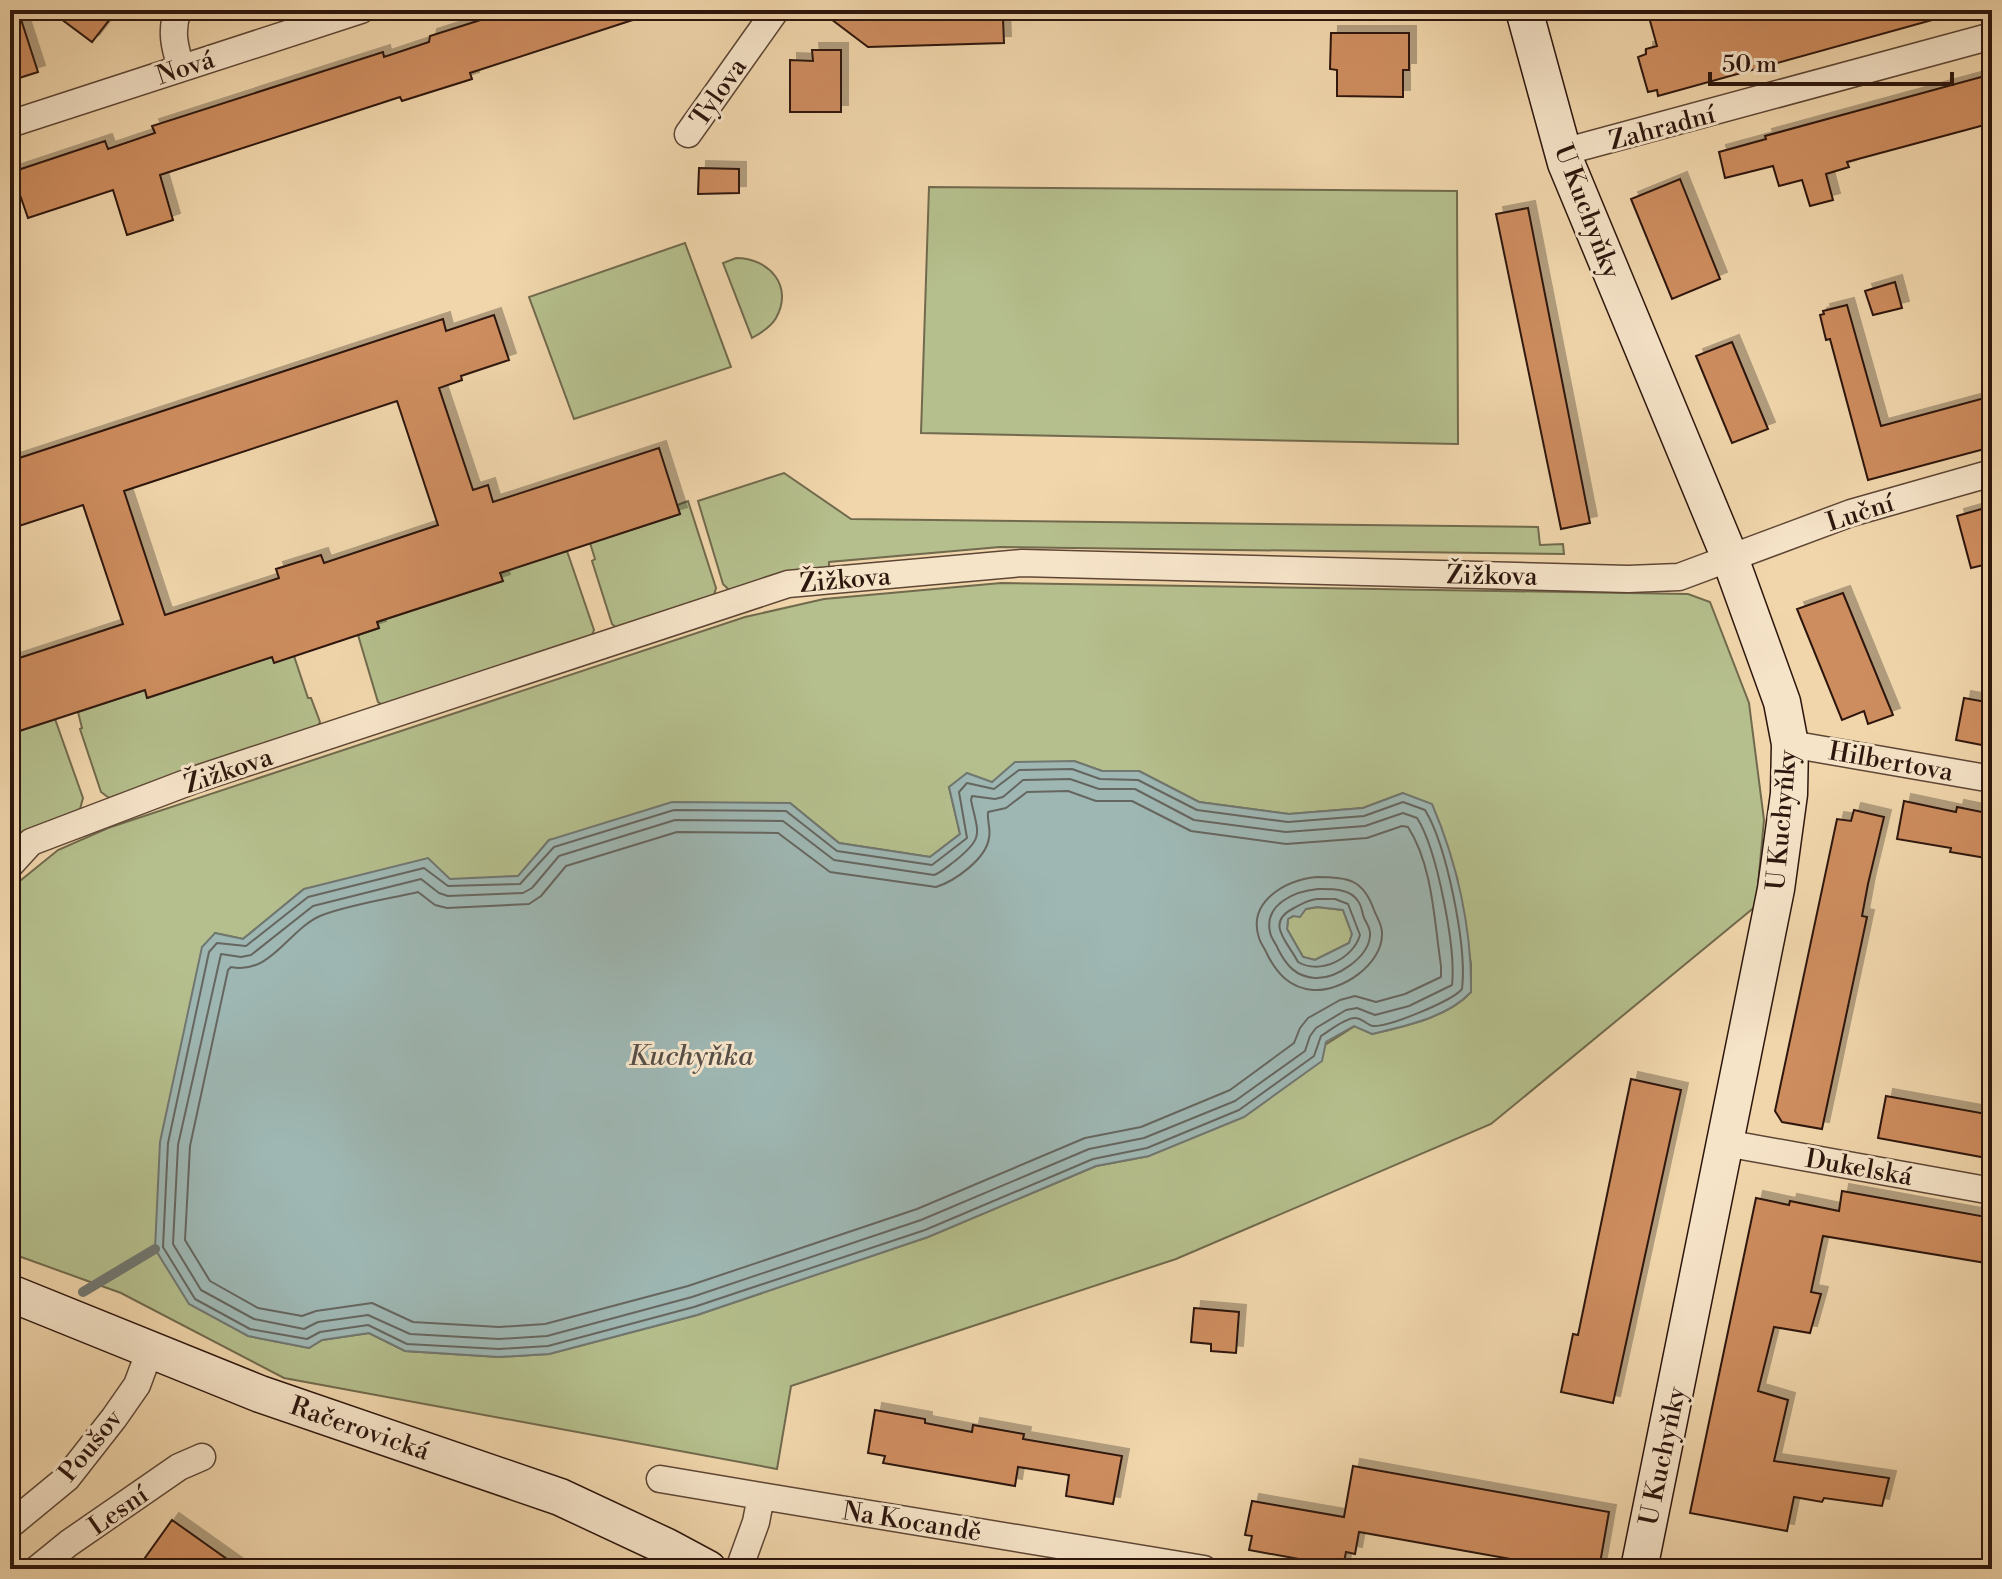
<svg xmlns="http://www.w3.org/2000/svg" width="2002" height="1579" font-family="'Libre Bodoni',serif">
  <style>
    .green { fill: #b5bf8d; stroke: #716a4d; stroke-width: 2; fill-rule: evenodd }
    .water { fill: #9eb7b3; stroke: #717771; stroke-width: 2; fill-rule: evenodd }
    .lines { fill: none; stroke-linecap: round; stroke-linejoin: round }
    .shore { stroke: #666660; stroke-width: 2 }
    .stream { stroke: #717771; stroke-width: 10 }
    .building { fill: #ce8d5f; stroke: #2d160d; stroke-width: 2; fill-rule: evenodd; filter: url(#shadow) }
    .street-casing { stroke: #5e4635; stroke-width: 29 }
    .secondary-casing { stroke: #2d160d; stroke-width: 39 }
    .street { stroke: #f6e4c9; stroke-width: 26 }
    .secondary { stroke: #f6e4c9; stroke-width: 36 }
    .labels { text-anchor: middle; stroke-width: 6; stroke-linejoin: round; paint-order: stroke }
    .street-label { font-size: 26px; fill: #2d160d; stroke: #f6e4c9 }
    .water-label { font-size: 28px; font-style: italic; fill: #554e47; stroke: #f6e4c9 }
  </style>
  <defs>
    <filter id="shadow"><feDropShadow dx="7" dy="-7" stdDeviation="0" flood-color="#0004"/></filter>
  </defs>
  <rect width="100%" height="100%" fill="#f1d6ac"/>
  <filter id="stains"><feTurbulence type="fractalNoise" baseFrequency=".0025" numOctaves="4"/><feColorMatrix values="0 0 0 0 .2 0 0 0 0 .09 0 0 0 0 .02 0 0 0 .5 -.17"/></filter>
  <radialGradient id="worn" r=".72"><stop offset=".6" stop-color="#630" stop-opacity="0"/><stop offset="1" stop-color="#630" stop-opacity=".3"/></radialGradient>
  <path class="green" d="M929 187 1457 191 1458 444 921 433Z
    M685 243 731 367 574 419 529 297Z
    M736 258C769 258 794 286 776 318 771 327 761 333 752 338L723 263Z
    M784 473 851 519 1538 527 1540 545 1563 544 1564 554 1000 547 829 562V571L732 593 723 584 698 501Z
    M688 501 716 588 713 599 619 630 612 624 592 561 595 559 590 543 680 514 677 505Z
    M567 551 594 630 590 640 386 707 378 702 358 635 379 628 377 622 502 581 500 573Z
    M1001 583 1688 594 1710 602 1749 703 1764 820 1756 906 1491 1124 1176 1259 791 1386 777 1469 284 1378 121 1293 10 1253V889L58 850 108 828 745 617 824 599ZM1074 761 1102 771H1139L1199 802 1289 814 1363 808 1403 793 1457 877 1471 964V992C1447 1018 1404 1026 1372 1034L1355 1026 1149 1156 1096 1166 928 1237 697 1315 549 1354 499 1357 405 1351 369 1333 322 1340 309 1348 248 1336 215 933 243 939 304 889 519 876 549 840 790 803 839 843 930 857 960 834 949 787 993 782Z
    M294 656 308 698H311L320 722 316 730 109 798 101 792 80 729 82 728 78 712 145 690 148 698 272 657Z
    M55 719 83 798 80 809 45 826 10 851V734Z
    M1317 907 1343 910 1352 934 1349 943 1315 960 1303 957 1287 929 1288 919 1306 909Z"/>
  <path class="water" d="M1074 761 1102 771H1139L1199 802 1289 814 1363 808 1403 793 1432 804C1457 862 1472 929 1471 992 1447 1018 1404 1026 1372 1034L1354 1026 1326 1042 1322 1061 1244 1117 1149 1156 1096 1166 928 1237 697 1315 549 1354 499 1357 405 1351 369 1333 322 1340 309 1348 248 1336 189 1304 155 1249 160 1142 202 947 215 933 243 939 304 889 428 858 450 879 518 876 549 840 672 802 790 803 839 843 930 857 960 834 949 787 967 773 992 782 1015 762ZM1317 907 1343 910 1352 934 1349 943 1315 960 1303 957 1287 929 1288 919 1293 916 1300 917 1306 909Z"/>
  <g class="lines">
    <path class="shore" d="M1072 769 1100 779 1138 780 1197 810 1288 822 1364 816 1403 802 1425 810C1447 846 1467 947 1462 989 1452 1001 1389 1027 1373 1026 1367 1025 1362 1018 1355 1018 1345 1018 1329 1031 1321 1036L1314 1056 1239 1110 1147 1148 1093 1159 925 1230 694 1307 548 1346 499 1349 407 1344 368 1325 320 1332 307 1339 250 1329 195 1299 163 1247 168 1143 209 952 217 943 246 946 308 897 424 868 448 886 520 884 554 847 674 810 786 811 837 851 932 865 967 838 959 792 967 783 994 789 1019 770Z
      M1070 779 1099 789H1135L1194 820 1286 832 1365 826 1403 813 1417 818C1437 849 1456 948 1452 985L1409 1006 1375 1015 1357 1008 1346 1010 1316 1028 1310 1036 1305 1051 1235 1101 1144 1138 1089 1149 921 1220 692 1297 547 1336 499 1339 410 1334 368 1315 318 1322 304 1329 254 1319 201 1290 173 1244 178 1145 221 954 241 957 251 955 313 906 421 879 439 893 448 896 523 893 532 888 559 856 675 820 783 821 834 860 934 875C942 872 948 866 955 861 985 837 978 834 971 800L972 796 995 799 1003 797 1023 780Z
      M1068 791 1096 801H1132L1191 831 1286 844 1367 838 1402 826 1408 827C1433 866 1434 921 1441 966V977L1405 994 1376 1002 1355 996 1340 1000 1308 1018 1300 1028 1294 1043 1230 1090 1141 1127 1085 1138 917 1209 688 1286 545 1324 499 1327 413 1322 372 1303 316 1311 302 1316 258 1308 210 1281 185 1240 190 1146 228 970 231 967C271 975 288 930 320 916 347 905 388 899 418 892L435 905 447 908 529 904 541 896 566 866 677 832 778 833 830 872 936 887C955 881 986 859 989 838 991 829 987 821 988 812L1006 808 1027 792Z
      M1317 877C1348 877 1363 879 1374 910 1377 918 1382 924 1382 933 1383 964 1342 992 1313 990 1290 988 1277 974 1267 954 1265 949 1261 944 1259 938 1247 901 1286 880 1317 877Z
      M1318 889C1331 889 1350 888 1358 901 1362 906 1362 913 1364 918 1367 924 1371 929 1370 936 1368 958 1336 979 1315 978 1296 977 1286 965 1278 949 1276 943 1271 939 1270 932 1264 904 1295 891 1318 889Z
      M1317 899H1335L1348 904 1360 935C1353 959 1320 975 1298 962 1288 942 1264 923 1294 908 1302 904 1307 900 1317 899Z"/>
    <path class="stream" d="M83 1292 155 1249"/>
  </g>
  <path class="building" d="M10 10H18L38 72 10 81Z
    M49 10H117L92 42Z
    M512 10H647L648 15 470 73 472 79 402 101 400 97 160 175 173 220 127 235 113 190 28 218 12 172 105 141 108 149 155 133 152 126 383 52 384 57 429 42 430 36Z
    M819 10H920L934 20 1003 19 1004 43 868 47Z
    M1647 10H1688L1691 18 1722 10H1942L1943 17 1658 96 1657 90 1648 92 1638 57 1646 54V49L1657 46Z
    M1331 33H1409V70H1403V97L1337 96V70L1330 69Z
    M812 50H841V112H790V60L813 61Z
    M1992 74V123L1847 162 1849 167 1826 174 1833 200 1810 206 1802 180 1779 186 1773 166 1725 178 1719 152 1766 139 1765 136Z
    M699 168 739 169V193L698 194Z
    M1680 179 1720 279 1672 299 1631 199Z
    M1528 208 1590 523 1561 529 1496 214Z
    M1895 282 1902 308 1873 315 1865 291Z
    M1847 305 1881 426 1992 396V447L1868 480 1830 339 1826 340 1820 315 1824 314 1823 311Z
    M494 315 509 360 461 376 462 380 439 388 473 490 488 485 493 502 659 448 680 514 500 573 503 581 377 622 379 628 274 663 272 657 147 698 145 690 10 734V661L123 624 83 505 19 526 17 521 10 524V461L443 319 446 331ZM397 401 438 525 324 563 321 555 276 569 279 578 165 615 124 491Z
    M1732 342 1768 429 1732 443 1696 356Z
    M1992 506V563L1971 568 1957 516Z
    M1843 593 1893 715 1868 724 1864 711 1842 720 1797 609Z
    M1964 698 1992 703V747L1956 740Z
    M1904 801 1956 812 1957 807 1992 814V859L1950 852 1951 848 1897 839Z
    M1854 810 1884 817 1868 884 1862 916 1867 917 1822 1129 1782 1122 1775 1111 1837 819 1851 821Z
    M1631 1079 1681 1090 1613 1403 1561 1392 1573 1334 1578 1335Z
    M1886 1096 1992 1115V1159L1878 1138Z
    M1842 1191 1992 1218V1264L1823 1236 1811 1292 1821 1294 1810 1333 1774 1327 1758 1391 1788 1400 1774 1461 1889 1478 1882 1506 1824 1498 1822 1502 1794 1497 1787 1531 1690 1513 1756 1198 1789 1205 1790 1201 1839 1211Z
    M1194 1308 1239 1312 1236 1353 1211 1351V1344L1191 1342Z
    M875 1410 925 1419V1423L972 1432 973 1425 1024 1434 1023 1439 1122 1456 1113 1504 1066 1496 1069 1475 1018 1467 1015 1486 883 1463 885 1456 868 1453Z
    M1353 1466 1609 1512 1599 1569H1566L1359 1532 1355 1554 1346 1552 1343 1567 1249 1550 1252 1536 1245 1535 1252 1501 1344 1517Z
    M172 1520 241 1569H137Z"/>
  <g class="lines">
    <defs>
      <path id="street" d="M178 10C170 31 175 48 181 68
        M10 124 361 10
        M688 134 776 10
        M1563 152 1992 36
        M1790 744 1992 779
        M10 865 31 842 194 780 788 584 1022 563 1628 579 1679 577 1851 513 1992 473
        M1725 1143 1992 1191
        M660 1479 761 1496 756 1522 739 1569
        M761 1496 1204 1569
        M10 1525 67 1478 114 1418 137 1385 150 1350
        M37 1569 69 1543 179 1467 202 1457"/>
      <path id="secondary" d="M1524 10 1566 163 1730 558 1782 702 1790 744 1789 794 1776 889 1639 1569
        M10 1293 260 1394 560 1497 667 1547 708 1569"/>
    </defs>
    <use href="#street" class="street-casing"/>
    <use href="#secondary" class="secondary-casing"/>
    <use href="#street" class="street"/>
    <use href="#secondary" class="secondary"/>
  </g>
  <g class="labels">
    <g class="street-label">
      <text transform="translate(185 67) rotate(-18)" y="9">Nová</text>
      <text transform="translate(718 92) rotate(-55)" y="9">Tylova</text>
      <text transform="translate(1662 127) rotate(-15)" y="9">Zahradní</text>
      <text transform="translate(1588 211) rotate(69)" y="9">U Kuchyňky</text>
      <text transform="translate(1860 512) rotate(-18)" y="9">Luční</text>
      <text transform="translate(1492 575) rotate(1)" y="9">Žižkova</text>
      <text transform="translate(845 579) rotate(-5)" y="9">Žižkova</text>
      <text transform="translate(1891 761) rotate(10)" y="9">Hilbertova</text>
      <text transform="translate(228 770) rotate(-19)" y="9">Žižkova</text>
      <text transform="translate(1781 820) rotate(-85)" y="9">U Kuchyňky</text>
      <text transform="translate(1859 1167) rotate(10)" y="9">Dukelská</text>
      <text transform="translate(360 1428) rotate(19)" y="9">Račerovická</text>
      <text transform="translate(90 1445) rotate(-51)" y="9">Poušov</text>
      <text transform="translate(1662 1456) rotate(-78)" y="9">U Kuchyňky</text>
      <text transform="translate(118 1510) rotate(-35)" y="9">Lesní</text>
      <text transform="translate(912 1521) rotate(9)" y="9">Na Kocandě</text>
    </g>
    <g class="water-label">
      <text x="691" y="1065">Kuchyňka</text>
    </g>
  </g>
  <rect width="2002" height="1579" fill="none" stroke="#f1d6ac" stroke-width="40"/>
  <rect x="12" y="12" width="1978" height="1555" fill="none" stroke="#2d160d" stroke-width="4"/>
  <rect x="20" y="20" width="1962" height="1539" fill="none" stroke="#2d160d" stroke-width="2"/>
  <path d="M1710 72v12h242v-12" fill="none" stroke="#2d160d" stroke-width="4"/>
  <text x="1722" y="72" font-size="24" fill="#2d160d" stroke="#f6e4c9" stroke-width="6" paint-order="stroke">50 m</text>
  <rect width="100%" height="100%" filter="url(#stains)"/>
  <rect width="100%" height="100%" fill="url(#worn)"/>
</svg>
